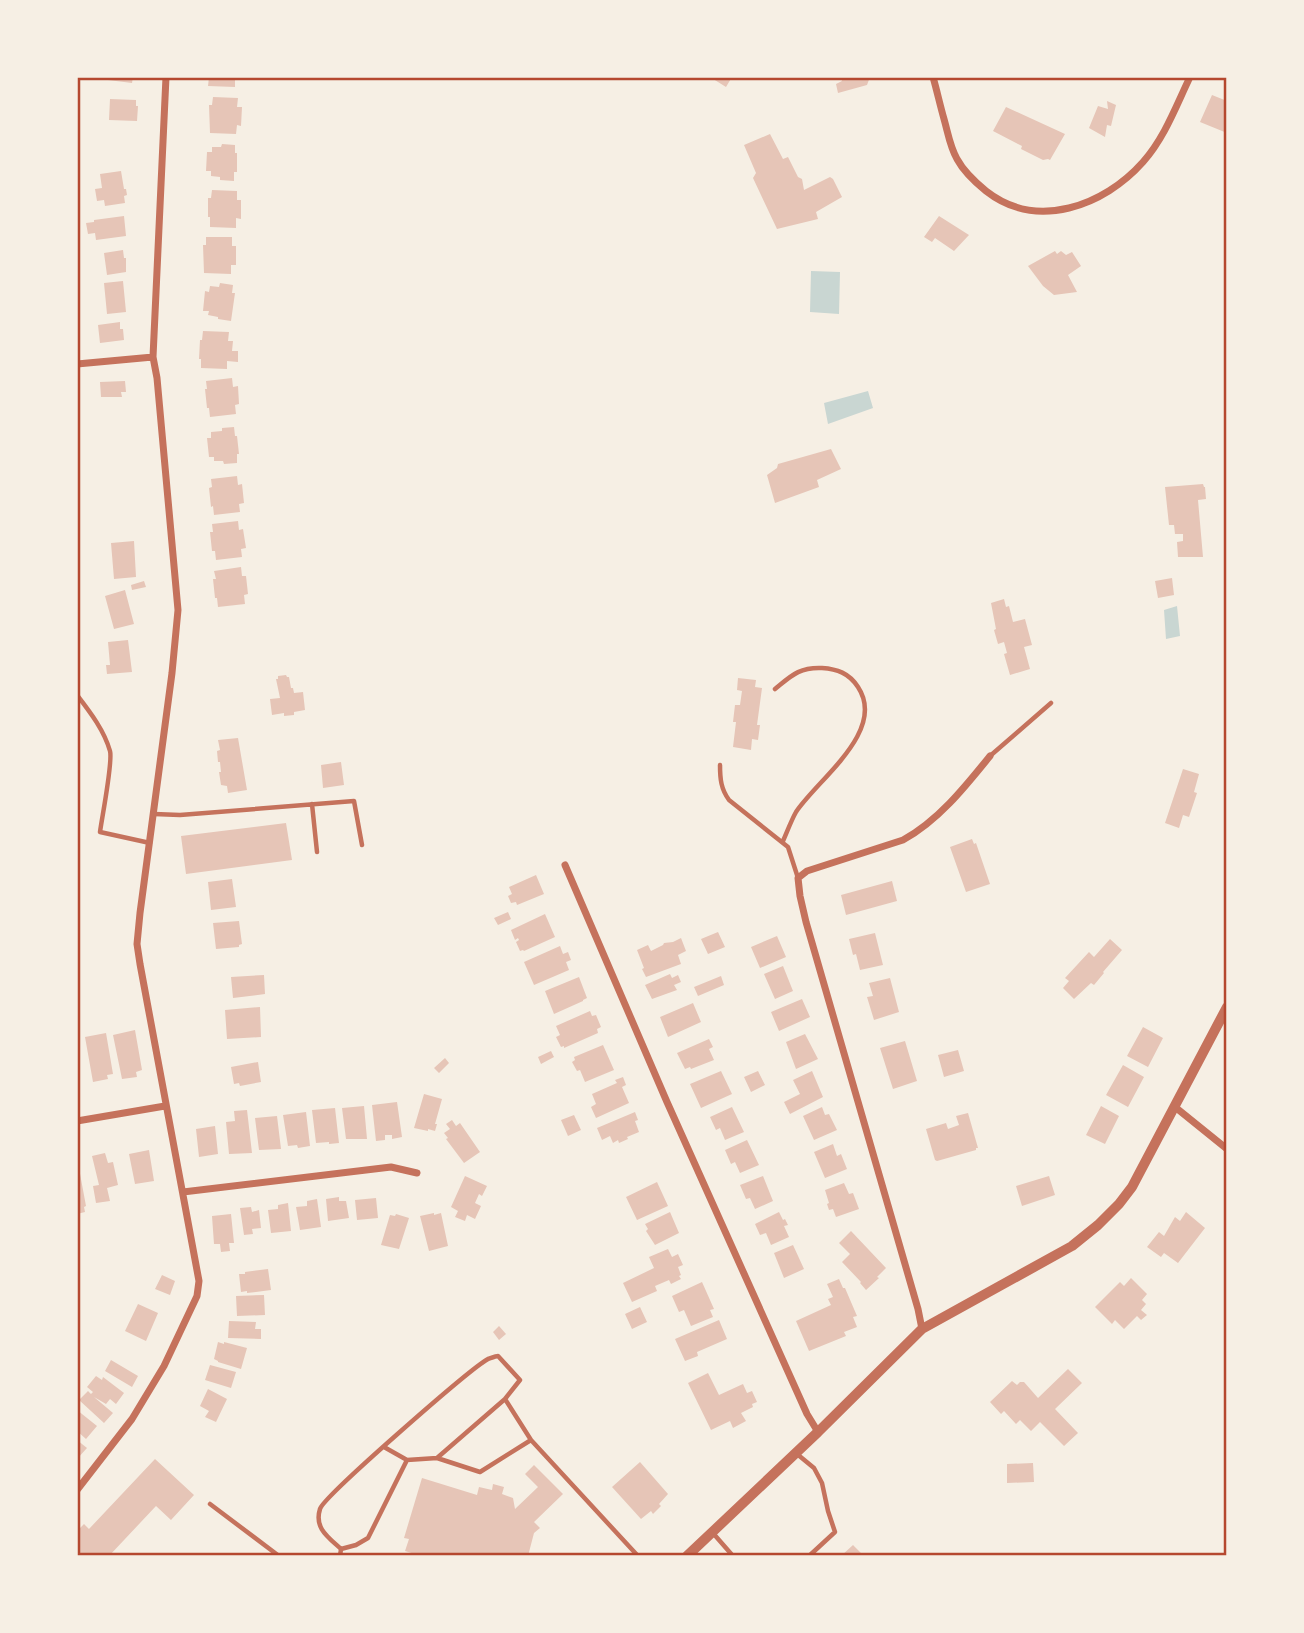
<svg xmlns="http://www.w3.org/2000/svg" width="1304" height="1633" font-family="'DejaVu Sans',sans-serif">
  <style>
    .water { fill: #c9d6d2 }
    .building { fill: #e6c5b7 }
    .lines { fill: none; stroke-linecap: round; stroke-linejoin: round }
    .service { stroke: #c5725c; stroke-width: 4.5 }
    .minor { stroke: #c5725c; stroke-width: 7 }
    .tertiary { stroke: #c5725c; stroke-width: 10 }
    .neatline { fill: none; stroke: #b5482f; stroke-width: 2.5 }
  </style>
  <rect width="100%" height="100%" fill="#f6efe4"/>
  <path class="water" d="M811 271 840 272 839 314 810 312Z
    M868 391 873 408 828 424 824 403Z
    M1177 606 1180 636 1166 639 1164 610Z"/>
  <path class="building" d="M100 77H133L132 83 100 79Z
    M209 77H235V87L208 86Z
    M710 77H732L726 87Z
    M841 77H870L867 85 838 93 836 84 842 81Z
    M1212 95 1227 101V133L1200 122Z
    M213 97 238 98 237 107H242L241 126 237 125 236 134 210 133 209 105H212Z
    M110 99 136 100V106H138L137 121 109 120Z
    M1107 101 1116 105 1111 126 1107 125 1105 137 1089 128 1098 106 1108 109Z
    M1006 107 1065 134 1050 160 1048 159 1043 160 1021 149 1022 146 993 131Z
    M770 134 783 159 788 157 798 177 802 179 804 190 830 177 833 179 842 197 816 212 818 219 777 229 753 178 756 173 744 145Z
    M222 144 235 145V153H237V172H234V181L220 180V177L211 176V171H206L207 152H212V147H221Z
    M121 171 124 189H126L127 195 124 196 125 203 105 206 104 200 97 201 95 189 102 188 100 174Z
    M212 190 237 191V200H241V219L236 218V228L210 227V217H208V198H211Z
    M124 216 126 236 96 240 95 233 88 234 86 223 94 222V220Z
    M939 216 969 235 954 251 935 238 932 242 924 237Z
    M206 237H232V246H236V265H231V274L204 273 203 245H206Z
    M123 250 124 258H126V272L107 275 104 253Z
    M1055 251 1057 254 1061 251 1066 255 1072 252 1081 266 1068 275 1077 292 1054 295 1043 286 1028 266Z
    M123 281 126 312 107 314 104 283Z
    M220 283 233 285 232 293H235L231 321 218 319V317L208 315 209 311H203L205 291 209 292 210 286 219 287Z
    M120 322V329H123L124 340 100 343 98 325Z
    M203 331 229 332 228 341H233L232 351H238V362L227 361V369L201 368V359H199L200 340H202Z
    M232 378 233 387 238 386 239 404 235 405 236 414 210 417 209 408H207L205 389H207L206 381Z
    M125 381 126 392H121L122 397H101L100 382Z
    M234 427 235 436H237L239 454H237V463L224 464 223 461H214V457H209L207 438H211V432L222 431V428Z
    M831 449 841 469 817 480 819 487 775 503 767 475 777 468 778 464Z
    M237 476 238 485 242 484 244 503 239 504 240 512 214 515 213 506 211 507 209 488 212 487 211 479Z
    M1203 484 1204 487H1205L1206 499 1198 500 1203 557H1178L1177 542 1183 541V534H1175L1174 525H1169L1165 487Z
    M238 521 239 530 243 529 246 548 241 549 242 557 216 560 215 551H212L210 532H213L212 524Z
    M134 541 136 577 114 579 111 543Z
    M241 567 242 576H246L248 594 244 595 245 604 218 607 217 598H215L213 579H216L214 571Z
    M1172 578 1174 595 1158 598 1155 581Z
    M144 581 146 587 132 590 131 585Z
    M125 590 134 624 114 629 105 596Z
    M1004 599 1006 607 1009 606 1013 622 1025 619 1032 645 1024 647 1030 669 1010 675 1004 654 1007 653 1004 642 998 644 994 630 996 629 991 603Z
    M128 640 132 672 107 674 106 665H110L108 642Z
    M286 675 287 677H289L291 688H293L294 693 303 692 305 710 294 712V715L284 716V713L272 715 270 699 280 698 276 679H278V676Z
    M738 678 756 680 755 687 762 688 757 725H760L758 740 752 739 751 750 733 747 736 722H733L735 705H740L742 691 737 690Z
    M238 738 247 790 228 793 227 786 221 785 219 772H221L220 762H218L217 751 220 750 218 740Z
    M341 762 344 785 323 788 321 765Z
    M1183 769 1199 774 1194 792 1197 793 1189 817 1183 815 1179 828 1165 823Z
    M286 823 292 860 186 874 181 836Z
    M972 839 974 844 976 843 990 884 966 892 950 847Z
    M536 875 544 894 517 905 516 902 511 903 508 896 512 894 509 887Z
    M232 879 236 907 211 910 208 882Z
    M892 881 897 901 846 915 841 895Z
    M508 912 511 919 498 925 494 918Z
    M545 914 555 937 524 951 523 950 520 951 516 942 519 940 518 938 515 940 511 930Z
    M239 921 242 944 239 945V947L216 949 213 923Z
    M718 932 725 947 708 954 701 939Z
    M875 933 883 965 860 970 856 954 853 955 849 939Z
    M777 936 786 957 760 968 751 947Z
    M681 938 686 951 678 955 681 964 646 977 642 969 644 968 637 950 648 945 651 951 663 945 664 943 673 942Z
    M1110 939 1122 950 1103 972 1104 973 1094 985 1091 983 1074 999 1063 988 1069 981 1065 978 1089 952 1094 957Z
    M560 946 563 954 568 952 571 960 566 962 569 970 534 985 524 962Z
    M783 966 793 991 775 999 764 974Z
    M670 974 672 978 678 975 681 982 674 985 677 990 652 999 645 985Z
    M264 975 265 994 233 998 231 977Z
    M721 976 724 985 698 996 694 987Z
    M579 977 587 998 583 1000V1001L554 1014 545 991Z
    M890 978 899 1012 874 1020 867 997 873 996 869 983Z
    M802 999 810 1017 779 1031 771 1012Z
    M693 1003 701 1022 668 1037 660 1017Z
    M260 1007 261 1037 227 1039 225 1010Z
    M590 1011 592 1016 596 1015 601 1027 597 1029 598 1033 564 1048V1046L561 1047 556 1037 560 1035 556 1026Z
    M1143 1027 1163 1038 1148 1067 1127 1056Z
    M135 1030 142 1070 136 1072 137 1077 122 1079 113 1035Z
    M106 1033 113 1074 107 1075 108 1079 93 1082 85 1037Z
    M805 1034 818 1059 796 1069 786 1042Z
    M709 1039 713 1047 709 1049 714 1060 691 1069 690 1067 685 1069 677 1053Z
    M905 1041 917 1081 893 1089 880 1048Z
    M603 1045 614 1070 585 1082 580 1070 577 1071 572 1062 575 1060 574 1057Z
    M958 1050 964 1071 944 1077 938 1055Z
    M551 1051 554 1057 541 1064 538 1057Z
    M445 1058 449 1063 439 1073 434 1068Z
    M258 1062 261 1082 240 1086 239 1083 234 1084 231 1067Z
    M1123 1065 1144 1077 1128 1107 1106 1095Z
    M721 1071 732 1094 701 1108 690 1084Z
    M758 1071 765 1085 751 1092 744 1077Z
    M812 1071 823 1097 790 1114 784 1102 800 1094 793 1080Z
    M623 1077 626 1085 622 1087 629 1103 596 1118 591 1107 596 1104 592 1094 617 1083 615 1080Z
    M424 1094 442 1099 435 1124H437L435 1131 428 1129V1131L414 1128Z
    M397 1102 402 1137 392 1139V1135H385V1140L376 1141 372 1105Z
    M364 1106 367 1139H346L342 1108Z
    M1101 1106 1119 1116 1105 1144 1086 1135Z
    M732 1107 744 1132 725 1140 720 1128 716 1130 710 1117Z
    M822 1107 825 1115 829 1114 837 1130 814 1140 803 1116Z
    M335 1108 339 1143 329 1144V1142L316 1143 312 1110Z
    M247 1110 252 1153 229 1154 226 1122 235 1121 234 1111Z
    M306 1112 310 1146 298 1148 297 1145 288 1146 283 1115Z
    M635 1112 638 1120 635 1121 639 1132 627 1137 628 1139 619 1143 618 1140 613 1143 610 1136 602 1140 597 1128Z
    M968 1113 978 1148H976V1150L937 1161 935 1160 926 1129 946 1123 948 1129 959 1125 956 1116Z
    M574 1115 581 1130 568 1136 561 1120Z
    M277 1116 281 1149 259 1150 255 1118Z
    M452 1120 456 1126 460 1123 480 1152 464 1163 446 1139 448 1138 444 1133 450 1129 446 1124Z
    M215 1126 218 1154 199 1157 196 1129Z
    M747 1140 759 1165 740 1173 735 1162 731 1164 725 1150Z
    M833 1144 837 1156 841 1154 847 1169 825 1178 814 1152Z
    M149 1150 154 1181 135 1184 129 1154Z
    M105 1153 108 1163 113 1162 118 1185 107 1188 110 1201 96 1203 93 1186 99 1185 92 1156Z
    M77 1163H78L86 1206 84 1207 85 1212 77 1214Z
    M465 1176 487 1186 482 1196 479 1194 475 1203 481 1206 475 1219 467 1215 465 1221 455 1217 458 1211 451 1207Z
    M763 1176 773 1201 755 1209 750 1198 746 1199 740 1185Z
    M1049 1176 1055 1195 1022 1206 1016 1186Z
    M657 1182 668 1206 637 1220 626 1197Z
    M844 1183 849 1194 853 1193 859 1209 836 1217 833 1209 829 1210 827 1204 829 1203 825 1190Z
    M339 1197V1201H346L349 1218 328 1221 326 1199Z
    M376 1198 378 1218 357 1220 355 1200Z
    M317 1199 321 1227 300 1230 296 1207 307 1206V1201Z
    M288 1203 291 1231 271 1233 268 1210 278 1209V1205Z
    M251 1207 252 1212 259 1210 261 1228 252 1229 253 1234 244 1235 240 1208Z
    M670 1212 679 1233 655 1245 646 1231 648 1229 645 1224Z
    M779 1212 783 1220 785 1219 788 1225 784 1226 789 1237 771 1245 766 1233 760 1235 755 1224Z
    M1186 1212 1205 1228 1178 1263 1164 1253 1161 1257 1147 1247 1159 1232 1164 1236 1175 1217 1180 1221Z
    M434 1213V1215L441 1213 448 1246 429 1251 420 1216Z
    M231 1214 234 1243H229L230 1251 221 1252 220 1244H214L212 1216Z
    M396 1214 409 1218 399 1249 381 1245 390 1215 395 1216Z
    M851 1231 886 1268 877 1277 879 1278 866 1290 860 1283 861 1282 842 1262 850 1254 839 1243Z
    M793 1245 804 1269 784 1278 774 1253Z
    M668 1249 672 1257 678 1254 683 1265 678 1267 681 1275 679 1276 681 1279 671 1284 669 1280 655 1286 657 1291 632 1302 623 1283 654 1268 649 1257Z
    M268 1269 271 1290 247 1293V1291L241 1292 239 1274H245V1272Z
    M162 1275 175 1281 170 1295 155 1289Z
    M1131 1278 1147 1294 1142 1300 1146 1304 1141 1310 1147 1315 1141 1320 1137 1316 1124 1329 1115 1320 1112 1324 1095 1307 1120 1282 1124 1286Z
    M839 1279 843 1288H845L857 1316 853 1317 857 1327 844 1332 846 1336 809 1351 796 1321 831 1305 828 1299 833 1297 827 1284Z
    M702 1282 714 1309 710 1310 713 1317 691 1326 684 1310 679 1312 672 1296Z
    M264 1295 265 1315 237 1316 236 1296Z
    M138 1304 158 1313 146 1341 125 1331Z
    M640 1307 647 1322 632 1329 625 1314Z
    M719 1320 727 1339 697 1352 698 1356 685 1361 675 1339Z
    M229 1321 256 1322 255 1329H261V1339L228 1338Z
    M499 1326 506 1334 499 1340 493 1332Z
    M218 1342 224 1344V1342L247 1348 241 1369 218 1362V1361L214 1359Z
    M111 1360 138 1376 132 1387 105 1371Z
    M210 1365 236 1372 231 1388 205 1380Z
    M1068 1369 1082 1383 1055 1409 1078 1433 1064 1446 1040 1422 1031 1431 1020 1420 1016 1424 1004 1411 1001 1414 990 1402 1012 1381 1017 1385 1020 1382H1024L1038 1398Z
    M708 1373 719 1395 743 1384 747 1393 752 1391 757 1402 752 1404 753 1407 741 1413 746 1421 733 1428 730 1421 711 1430 688 1383Z
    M96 1376 102 1380 103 1377 124 1393 116 1404 110 1399 106 1404 94 1397 113 1413 104 1423 79 1400 88 1391 91 1394 93 1392 87 1387Z
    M208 1389 227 1399 216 1422 205 1417 209 1411 200 1406Z
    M77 1410 97 1426 86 1439 77 1431Z
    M77 1440 87 1448 77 1459Z
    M155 1459 194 1495 171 1520 156 1506 109 1556H77V1531L84 1524 89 1529Z
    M640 1462 668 1494 659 1504 661 1506 653 1514 651 1511 641 1519 612 1487Z
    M1033 1463 1034 1482 1007 1483V1464Z
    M534 1465 563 1494 534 1522 540 1528 534 1533 528 1556H421L405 1551 409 1539 404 1538 422 1478 477 1495 479 1487 492 1490 493 1484 504 1487 502 1494 513 1498 515 1509 538 1487 525 1474Z
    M853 1545 864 1556H841Z"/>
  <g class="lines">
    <path class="service" d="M775 689C791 676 799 667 822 668 837 669 849 673 858 687 887 731 818 779 796 812 791 821 787 832 783 841
      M77 695C90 712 104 730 110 751 113 762 102 817 100 832L150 843
      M990 756 1051 703
      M720 765C720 779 721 789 729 800L788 847 798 878
      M312 804 317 852
      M154 814 180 815 354 801 362 845
      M384 1447 407 1460 437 1458 480 1472 531 1440
      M797 1454 814 1468 822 1483 828 1511 835 1532 809 1556
      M437 1458 505 1399
      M210 1504 279 1556
      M712 1532 733 1556
      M341 1549 356 1545 368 1538 407 1460
      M340 1556 341 1549C328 1537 314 1528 320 1509 323 1497 470 1369 488 1359 491 1358 496 1356 498 1356L520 1380 505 1399 531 1440 638 1556"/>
    <path class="minor" d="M933 77C937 91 940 105 944 119 948 133 950 147 957 159 964 172 975 182 986 191 1037 231 1104 206 1143 162 1165 137 1176 106 1190 77
      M77 364 153 357
      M565 865 667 1102 807 1414 818 1432
      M1175 1107 1227 1149
      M77 1121 165 1106
      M183 1192 391 1167 417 1173
      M922 1329 918 1309 806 922 800 896 798 878 807 871 903 840C938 821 965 787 990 756
      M77 1490 132 1419 164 1366 197 1296 199 1281 140 964 137 944 140 913 172 673 178 610 157 378 153 357 166 77"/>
    <path class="tertiary" d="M687 1556 818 1432 922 1329 1072 1246 1098 1225 1119 1204 1132 1187 1227 1007"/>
  </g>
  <rect width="1304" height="1633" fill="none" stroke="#f6efe4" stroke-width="158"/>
  <rect x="79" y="79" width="1146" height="1475" class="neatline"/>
</svg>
